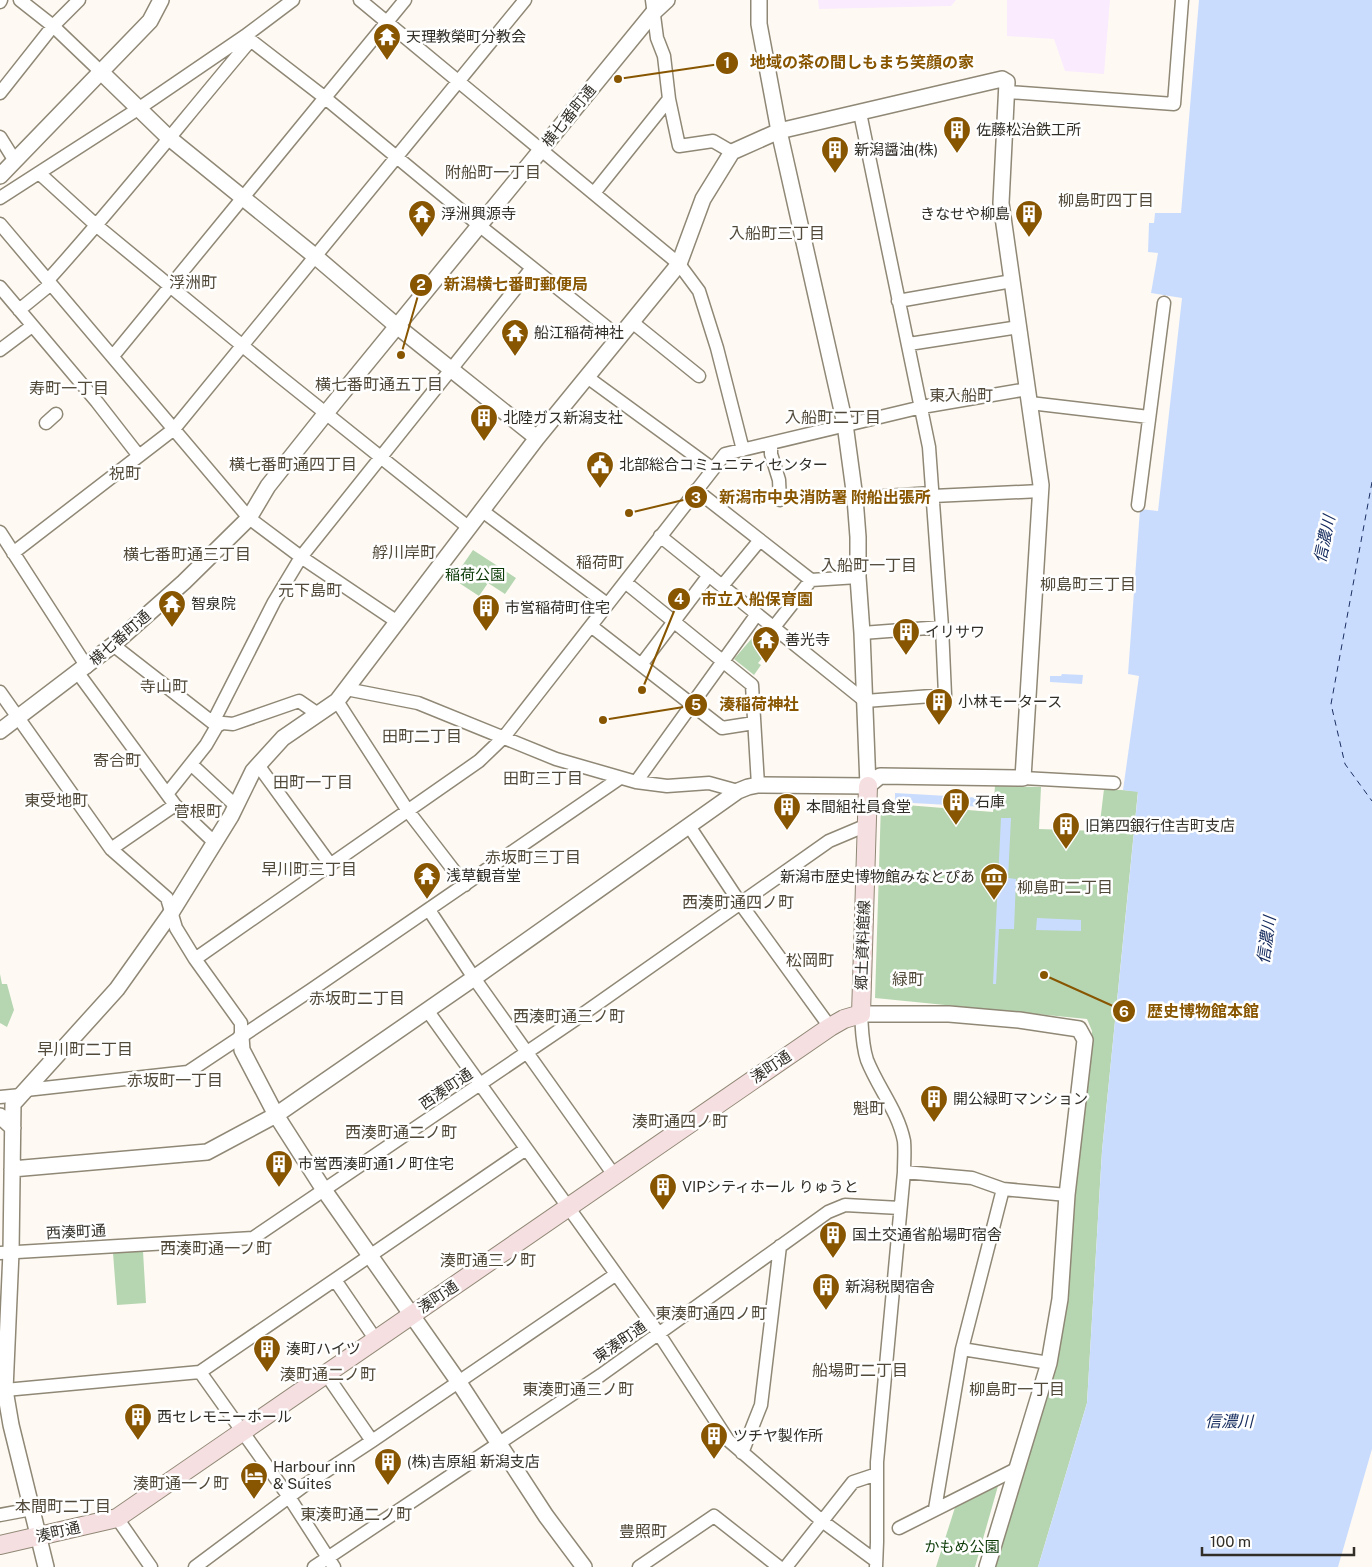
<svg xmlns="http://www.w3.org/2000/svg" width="1372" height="1567" font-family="'Public Sans','Noto Sans JP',sans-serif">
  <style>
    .industrial { fill: #faebfe }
    .green { fill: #b6d6b1 }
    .water { fill: #cadcfe }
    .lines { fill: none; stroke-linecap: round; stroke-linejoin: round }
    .ferry { stroke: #182e60; stroke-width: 1; stroke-dasharray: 6 5; stroke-linecap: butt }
    .minor-casing { stroke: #908876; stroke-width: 15 }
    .tertiary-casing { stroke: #908876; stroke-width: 18 }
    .secondary-casing { stroke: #908876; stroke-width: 20 }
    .minor { stroke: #fff; stroke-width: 12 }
    .tertiary { stroke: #fff; stroke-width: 15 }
    .secondary { stroke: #f6dfe1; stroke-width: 18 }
    .labels { text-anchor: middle; stroke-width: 5; stroke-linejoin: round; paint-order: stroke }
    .poi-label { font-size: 15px; fill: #312e27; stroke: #fff; text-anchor: start }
    .street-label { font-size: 15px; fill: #312e27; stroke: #fff }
    .park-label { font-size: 15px; fill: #0b3a06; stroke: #fff }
    .neighbourhood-label { font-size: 16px; fill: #514939; stroke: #fff }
    .water-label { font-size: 16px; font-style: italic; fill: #182e60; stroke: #fff }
    .leader { fill: none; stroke: #885600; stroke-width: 2 }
    .callout-dot { fill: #885600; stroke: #fff; stroke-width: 2 }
    .mark-label { font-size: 15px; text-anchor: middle; font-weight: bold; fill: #fff }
    .callout-label { font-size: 16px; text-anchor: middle; font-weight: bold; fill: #885600; stroke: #fff; stroke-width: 5; stroke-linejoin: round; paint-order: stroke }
  </style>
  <rect width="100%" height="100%" fill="#fefaf3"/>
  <path class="industrial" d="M818 0H956L951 6 819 9Z
    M1007 0H1110L1104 74 1065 71 1054 39 1007 36Z"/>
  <path class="green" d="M473 550 516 578 505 594 488 583 479 596 453 579Z
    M753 637 769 650 758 663 761 665 754 675 734 659Z
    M995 786 1041 787 1039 829 1099 831 1104 789 1138 791 1102 1151 1087 1403 1038 1567H995L1056 1366 1092 1031 1087 1019 875 998 881 803 993 812Z
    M0 974 2 984H7L14 1010 7 1027 0 1023Z
    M143 1251 146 1303 117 1305 113 1253Z
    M1000 1479 975 1567H936L958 1498Z"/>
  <path class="water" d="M1199 0H1372V1449L1338 1567H1038L1087 1403 1102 1151 1138 792 1123 790 1139 676 1128 674 1140 509 1158 511 1182 298 1151 293 1158 253 1148 252 1149 223H1154L1155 213H1181Z
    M1062 674 1083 675 1082 684 1050 682V676H1061Z
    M895 793 983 798V807L895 802Z
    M1001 818H1011L1008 878 1016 879 1014 929H999L996 984H993Z
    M1037 918 1081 920V931L1036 930Z"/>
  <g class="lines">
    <path class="ferry" d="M1372 482 1331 704 1345 764 1372 801"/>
    <defs>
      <path id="minor" d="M20 0 53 26 100 71
        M360 0 679 264 699 291 717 348 743 450
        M652 0 657 38 664 56 669 99 679 146 713 141 732 152
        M0 2 1 0
        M245 36 324 97 480 226 619 337
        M1008 92 1174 104 1182 0
        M0 93 53 26 79 0
        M0 137 15 161
        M39 173 97 226 278 375 468 527
        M594 193 669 99
        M0 198 138 109 245 36 293 0
        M0 224 249 518 301 557 396 621
        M48 280C118 203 183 120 250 41
        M0 287 97 402 139 456
        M898 301 1012 281
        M19 310 51 284
        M632 322 699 376
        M909 344 1019 327
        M0 350 32 326
        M113 356 405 0
        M587 377 713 469
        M1030 403 1149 417
        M46 423 56 414
        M771 444V454L779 480 780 500
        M696 490 811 580 858 577
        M933 496 1041 491
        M855 498 932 493
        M1138 505 1164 303
        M481 510 607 604
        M0 532 87 667
        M660 536 865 701 945 695 942 627 929 447 860 113
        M13 553 174 429 525 0
        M625 582 752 685 758 785
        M722 586 760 540
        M591 626 722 728 754 723
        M774 627 811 580
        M862 633 942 627
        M113 645 217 726
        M641 665 709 575
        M78 673 175 805 215 843
        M346 689 418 703 556 759 636 782 667 786 709 783 738 791
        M0 692 111 849 167 898 176 928 195 959 241 1023V1037
        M337 701 408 811 465 885
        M213 722 274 602 301 557 532 268
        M191 764 236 806
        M258 765 330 864
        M1023 778 1114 783
        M636 782 757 614
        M167 794 206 745 217 726 223 723 233 724 299 701 318 714
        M689 826 740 903 830 1027
        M111 849 175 805
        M429 910 474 978 614 1175
        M195 959 479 761 504 737 725 454 922 407 1028 389
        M427 1010 659 1334 728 1440 822 1521 876 1561
        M861 1014C862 1029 862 1045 867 1060 878 1088 898 1111 904 1141 905 1151 904 1162 904 1172L877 1462V1542L876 1567
        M26 1090 188 1072 311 990 620 778
        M0 1097 21 1095
        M904 1172 972 1178 1003 1189 1067 1195
        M0 1253 253 1238 573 1021 829 841 867 825
        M335 1280 376 1340
        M962 1349 1049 1363
        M200 1372 289 1497 334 1567
        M326 1374 372 1441
        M5 1390 200 1372 526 1149
        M742 1453 761 1405 780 1246
        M935 1509 962 1349 1003 1189
        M0 1515 32 1509
        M117 1518 151 1567
        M899 1528 1018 1468
        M195 1567 305 1485 372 1441 615 1275
        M314 1567 601 1375 828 1212 845 1205 900 1208
        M639 1567 714 1516 779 1567
        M786 1567 853 1482 877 1474"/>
      <path id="tertiary" d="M759 0V24L779 131 845 424 855 498 858 537V577L862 633 868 786
        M100 71 168 137 316 257 398 327 537 438
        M0 176 150 21 161 0
        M0 731 113 645 184 582 249 518 268 486 326 413 653 13 667 0
        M861 1014H949L1019 1020 1079 1029 1085 1040 1067 1195 1060 1299 1049 1363 987 1567
        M241 1037 242 1050 276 1115 324 1190 458 1381 546 1516 584 1567
        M0 1116 13 1128
        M12 1169 207 1152 276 1115 474 978 738 791 748 787 758 785 868 786 880 776 1023 778 1041 485 1001 203 1007 82 1002 79 779 131 732 152 703 199 679 264 537 438 337 701 283 738 253 771 231 816 171 913 117 989 13 1104 11 1252 5 1390 11 1425 46 1567"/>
      <path id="secondary" d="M0 1545 117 1518 830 1027 844 1019 861 1014 868 786"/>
    </defs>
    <use href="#minor" class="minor-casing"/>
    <use href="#tertiary" class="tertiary-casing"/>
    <use href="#secondary" class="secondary-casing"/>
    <use href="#minor" class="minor"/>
    <use href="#tertiary" class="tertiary"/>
    <use href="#secondary" class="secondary"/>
  </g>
  <defs>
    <symbol id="temple-pin" viewBox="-11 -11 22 30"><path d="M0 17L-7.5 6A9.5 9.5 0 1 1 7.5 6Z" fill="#885600" stroke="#fff"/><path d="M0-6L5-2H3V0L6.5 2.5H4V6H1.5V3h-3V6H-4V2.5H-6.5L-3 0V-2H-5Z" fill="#fff"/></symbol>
    <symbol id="building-pin" viewBox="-11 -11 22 30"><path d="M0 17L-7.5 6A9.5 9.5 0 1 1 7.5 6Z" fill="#885600" stroke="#fff"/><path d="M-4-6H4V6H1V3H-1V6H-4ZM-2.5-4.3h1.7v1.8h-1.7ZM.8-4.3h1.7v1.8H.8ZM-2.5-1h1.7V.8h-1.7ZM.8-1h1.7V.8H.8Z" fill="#fff"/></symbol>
    <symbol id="civic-pin" viewBox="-11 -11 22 30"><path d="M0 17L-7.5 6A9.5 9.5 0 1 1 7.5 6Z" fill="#885600" stroke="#fff"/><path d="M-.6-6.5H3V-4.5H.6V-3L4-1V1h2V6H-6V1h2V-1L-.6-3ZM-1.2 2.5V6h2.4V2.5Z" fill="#fff"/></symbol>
    <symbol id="museum-pin" viewBox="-11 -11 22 30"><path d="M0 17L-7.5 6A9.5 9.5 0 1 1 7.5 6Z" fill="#885600" stroke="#fff"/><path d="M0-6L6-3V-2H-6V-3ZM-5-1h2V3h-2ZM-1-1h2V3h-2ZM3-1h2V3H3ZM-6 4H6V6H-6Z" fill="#fff"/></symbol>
    <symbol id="hotel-pin" viewBox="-11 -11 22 30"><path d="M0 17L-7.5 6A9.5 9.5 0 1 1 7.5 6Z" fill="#885600" stroke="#fff"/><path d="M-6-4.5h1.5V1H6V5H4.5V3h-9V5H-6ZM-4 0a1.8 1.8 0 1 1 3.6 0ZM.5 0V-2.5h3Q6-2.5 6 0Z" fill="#fff"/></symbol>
  </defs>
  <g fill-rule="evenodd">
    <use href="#temple-pin" x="371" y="21" width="32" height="43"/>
    <use href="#building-pin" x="941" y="114" width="32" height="43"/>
    <use href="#building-pin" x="819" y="134" width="32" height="43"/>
    <use href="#temple-pin" x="406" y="198" width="32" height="43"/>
    <use href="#building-pin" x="1013" y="198" width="32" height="43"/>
    <use href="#temple-pin" x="499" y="317" width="32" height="43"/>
    <use href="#building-pin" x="468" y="402" width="32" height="43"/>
    <use href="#civic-pin" x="584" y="449" width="32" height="43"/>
    <use href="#temple-pin" x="156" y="588" width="32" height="43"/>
    <use href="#building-pin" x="470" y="592" width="32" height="43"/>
    <use href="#building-pin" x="890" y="616" width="32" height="43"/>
    <use href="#temple-pin" x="750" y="624" width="32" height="43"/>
    <use href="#building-pin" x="923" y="686" width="32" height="43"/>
    <use href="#building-pin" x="940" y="786" width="32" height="43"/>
    <use href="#building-pin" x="771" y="791" width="32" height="43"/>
    <use href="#building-pin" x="1050" y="810" width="32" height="43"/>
    <use href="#temple-pin" x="411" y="860" width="32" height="43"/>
    <use href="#museum-pin" x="978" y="861" width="32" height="43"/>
    <use href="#building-pin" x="918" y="1083" width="32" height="43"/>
    <use href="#building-pin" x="263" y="1148" width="32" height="43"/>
    <use href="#building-pin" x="647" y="1171" width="32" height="43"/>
    <use href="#building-pin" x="817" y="1219" width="32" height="43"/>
    <use href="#building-pin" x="810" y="1271" width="32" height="43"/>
    <use href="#building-pin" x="251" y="1333" width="32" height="43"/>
    <use href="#building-pin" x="122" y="1401" width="32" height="43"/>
    <use href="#building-pin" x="698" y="1420" width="32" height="43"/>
    <use href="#building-pin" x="372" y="1446" width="32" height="43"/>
    <use href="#hotel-pin" x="238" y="1460" width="32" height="43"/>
  </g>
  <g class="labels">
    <g class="poi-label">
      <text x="406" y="42">天理教榮町分教会</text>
      <text x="976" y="135">佐藤松治鉄工所</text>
      <text x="854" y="155">新潟醤油(株)</text>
      <text x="441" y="219">浮洲興源寺</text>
      <text x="1010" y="219" text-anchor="end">きなせや柳島</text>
      <text x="534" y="338">船江稲荷神社</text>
      <text x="503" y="423">北陸ガス新潟支社</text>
      <text x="619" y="470">北部総合コミュニティセンター</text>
      <text x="191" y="609">智泉院</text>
      <text x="505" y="613">市営稲荷町住宅</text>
      <text x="925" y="637">イリサワ</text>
      <text x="785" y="645">善光寺</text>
      <text x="958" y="707">小林モータース</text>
      <text x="975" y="807">石庫</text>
      <text x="806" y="812">本間組社員食堂</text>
      <text x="1085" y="831">旧第四銀行住吉町支店</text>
      <text x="446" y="881">浅草観音堂</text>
      <text x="975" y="882" text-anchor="end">新潟市歴史博物館みなとぴあ</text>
      <text x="953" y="1104">開公緑町マンション</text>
      <text x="298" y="1169">市営西湊町通1ノ町住宅</text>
      <text x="682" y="1192">VIPシティホール りゅうと</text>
      <text x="852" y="1240">国土交通省船場町宿舎</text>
      <text x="845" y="1292">新潟税関宿舎</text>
      <text x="286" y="1354">湊町ハイツ</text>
      <text x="157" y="1422">西セレモニーホール</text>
      <text x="733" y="1441">ツチヤ製作所</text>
      <text x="407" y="1467">(株)吉原組 新潟支店</text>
      <text x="273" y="1472">Harbour inn<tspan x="273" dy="17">&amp; Suites</tspan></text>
    </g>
    <g class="street-label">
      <text transform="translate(569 116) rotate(-51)" y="5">横七番町通</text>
      <text transform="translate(120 638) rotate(-41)" y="5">横七番町通</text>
      <text transform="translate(863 945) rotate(-88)" y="5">郷土資料館線</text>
      <text transform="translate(771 1067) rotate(-34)" y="5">湊町通</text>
      <text transform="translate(446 1089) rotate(-34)" y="5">西湊町通</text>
      <text transform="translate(76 1232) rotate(-3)" y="5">西湊町通</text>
      <text transform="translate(438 1297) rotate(-34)" y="5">湊町通</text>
      <text transform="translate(620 1342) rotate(-35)" y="5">東湊町通</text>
      <text transform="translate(58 1532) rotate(-13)" y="5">湊町通</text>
    </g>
    <g class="park-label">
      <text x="475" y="580">稲荷公園</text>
      <text x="962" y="1552">かもめ公園</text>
    </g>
    <g class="neighbourhood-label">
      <text x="493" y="178">附船町一丁目</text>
      <text x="1106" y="206">柳島町四丁目</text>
      <text x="777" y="239">入船町三丁目</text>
      <text x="193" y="288">浮洲町</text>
      <text x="379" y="390">横七番町通五丁目</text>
      <text x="69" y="394">寿町一丁目</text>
      <text x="961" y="401">東入船町</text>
      <text x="833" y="423">入船町二丁目</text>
      <text x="293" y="470">横七番町通四丁目</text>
      <text x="125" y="479">祝町</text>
      <text x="404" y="558">艀川岸町</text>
      <text x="187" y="560">横七番町通三丁目</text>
      <text x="600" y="568">稲荷町</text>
      <text x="869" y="571">入船町一丁目</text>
      <text x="1088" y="590">柳島町三丁目</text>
      <text x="310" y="596">元下島町</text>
      <text x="164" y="692">寺山町</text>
      <text x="422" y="742">田町二丁目</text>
      <text x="117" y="766">寄合町</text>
      <text x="543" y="784">田町三丁目</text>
      <text x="313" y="788">田町一丁目</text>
      <text x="56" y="806">東受地町</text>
      <text x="198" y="817">菅根町</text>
      <text x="533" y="863">赤坂町三丁目</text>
      <text x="309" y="875">早川町三丁目</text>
      <text x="1065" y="893">柳島町二丁目</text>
      <text x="738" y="908">西湊町通四ノ町</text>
      <text x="810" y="966">松岡町</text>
      <text x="908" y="985">緑町</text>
      <text x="357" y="1004">赤坂町二丁目</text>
      <text x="569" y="1022">西湊町通三ノ町</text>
      <text x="85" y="1055">早川町二丁目</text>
      <text x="175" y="1086">赤坂町一丁目</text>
      <text x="869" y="1114">魁町</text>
      <text x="680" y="1127">湊町通四ノ町</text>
      <text x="401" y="1138">西湊町通二ノ町</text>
      <text x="216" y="1254">西湊町通一ノ町</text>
      <text x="488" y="1266">湊町通三ノ町</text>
      <text x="711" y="1319">東湊町通四ノ町</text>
      <text x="860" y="1376">船場町二丁目</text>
      <text x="328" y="1380">湊町通二ノ町</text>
      <text x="578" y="1395">東湊町通三ノ町</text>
      <text x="1017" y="1395">柳島町一丁目</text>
      <text x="181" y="1489">湊町通一ノ町</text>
      <text x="63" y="1512">本間町二丁目</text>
      <text x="356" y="1520">東湊町通二ノ町</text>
      <text x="643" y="1537">豊照町</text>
    </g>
    <g class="water-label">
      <text transform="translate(1324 539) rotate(-78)" y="6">信濃川</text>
      <text transform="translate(1266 940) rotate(-82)" y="6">信濃川</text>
      <text x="1229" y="1427">信濃川</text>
    </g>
  </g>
  <path class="leader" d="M618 79L727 63M401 355L421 285M629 513L696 497M642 690L679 599M603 720L696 705M1044 975L1124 1011"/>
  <g class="callout-dot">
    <circle cx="618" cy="79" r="5"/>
    <circle cx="401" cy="355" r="5"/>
    <circle cx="629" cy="513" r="5"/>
    <circle cx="642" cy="690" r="5"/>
    <circle cx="603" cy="720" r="5"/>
    <circle cx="1044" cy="975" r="5"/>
    <circle cx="727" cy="63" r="12"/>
    <circle cx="421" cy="285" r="12"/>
    <circle cx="696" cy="497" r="12"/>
    <circle cx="679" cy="599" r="12"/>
    <circle cx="696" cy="705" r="12"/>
    <circle cx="1124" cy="1011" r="12"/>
  </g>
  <g class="mark-label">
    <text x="727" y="68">1</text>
    <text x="421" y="290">2</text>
    <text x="696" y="503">3</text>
    <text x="679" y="604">4</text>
    <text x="696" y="710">5</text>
    <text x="1124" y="1017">6</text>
  </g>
  <g class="callout-label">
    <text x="862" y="68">地域の茶の間しもまち笑顔の家</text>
    <text x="516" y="290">新潟横七番町郵便局</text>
    <text x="825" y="503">新潟市中央消防署 附船出張所</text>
    <text x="757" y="605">市立入船保育園</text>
    <text x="759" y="710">湊稲荷神社</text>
    <text x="1203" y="1017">歴史博物館本館</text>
  </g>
  <path d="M1202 1547v8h152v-8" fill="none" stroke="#312e27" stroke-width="2.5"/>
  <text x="1210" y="1547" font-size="15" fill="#312e27" stroke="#ffffff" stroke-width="4" paint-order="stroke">100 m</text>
</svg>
